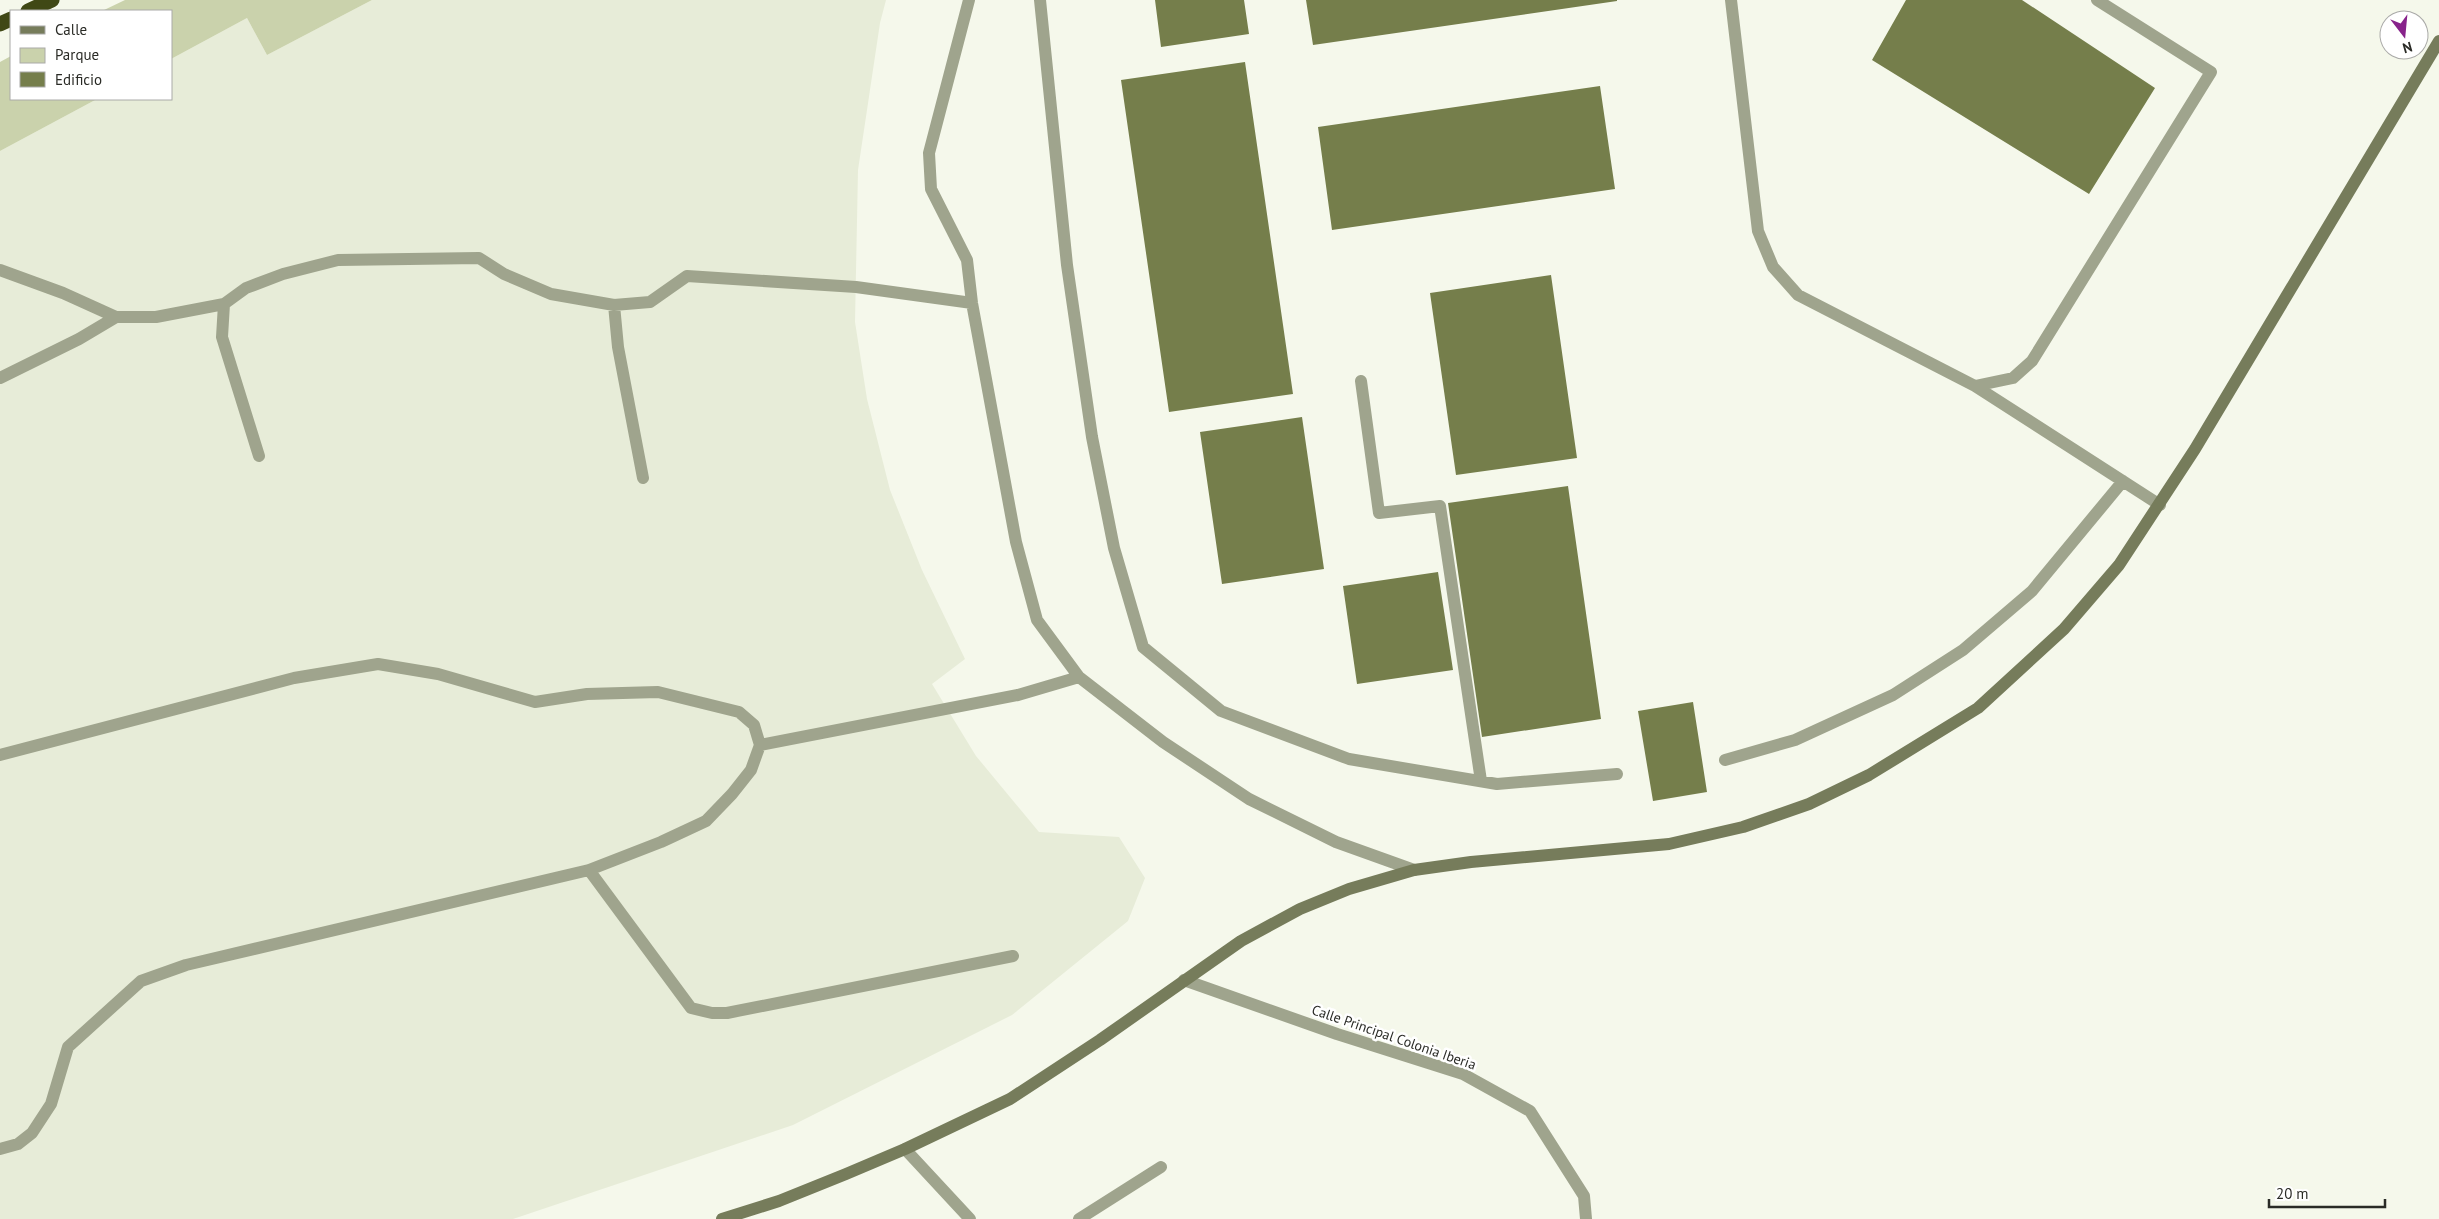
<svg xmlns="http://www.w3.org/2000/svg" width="2439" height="1219" font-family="'PT Sans',sans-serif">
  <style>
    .built { fill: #e7ecd8 }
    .green { fill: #cad2ac }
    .building { fill: #757e4b }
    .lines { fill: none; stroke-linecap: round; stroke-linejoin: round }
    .lane { stroke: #9fa48d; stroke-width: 12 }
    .street { stroke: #9fa48d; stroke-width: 12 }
    .secondary { stroke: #767c5b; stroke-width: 12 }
    .highway { stroke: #404815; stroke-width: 15 }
    .labels { text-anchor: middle; stroke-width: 5; stroke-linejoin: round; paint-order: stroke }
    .street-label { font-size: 14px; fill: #2a2b26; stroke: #fff }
  </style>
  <rect width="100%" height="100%" fill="#f5f8eb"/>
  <path class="built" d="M372 0H886L880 23 858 170 855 322 867 399 890 490 922 570 965 659 932 684 976 756 1039 832 1119 837 1145 878 1128 921 1012 1015 793 1125 513 1219H0V151L97 99H171V59L247 18 267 55Z"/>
  <path class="green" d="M125 0H372L267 55 247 18 171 59V11H102Z
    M11 56V99H97L0 151V62Z"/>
  <path class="building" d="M1155 0H1244L1249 34 1161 47Z
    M1306 0H1617V1L1313 45Z
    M1906 0H2022L2155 88 2089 194 1872 60Z
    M1245 62 1293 394 1169 412 1121 80Z
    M1600 86 1615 189 1332 230 1318 127Z
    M1551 275 1577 458 1456 475 1430 293Z
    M1302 417 1324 569 1222 584 1200 432Z
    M1568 486 1601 719 1482 737 1448 503Z
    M1438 572 1453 670 1357 684 1343 586Z
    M1693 702 1707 792 1653 801 1638 711Z"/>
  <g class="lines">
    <path class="lane" d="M969 0 929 153 931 189 967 260 972 303 1016 542 1037 620 1079 677 1163 742 1249 799 1336 842 1414 870
      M1040 0 1067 265 1092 437 1114 548 1143 647 1221 711 1349 759 1497 784 1617 774
      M1731 0 1758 231 1773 267 1798 295 1975 386 2013 378 2032 361 2211 72 2097 0
      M0 270 63 293 116 317H156L224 304
      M614 305 618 347 643 478
      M0 378 79 339 116 317
      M1361 381 1379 513 1440 506 1481 781
      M1975 386 2160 505
      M259 456 222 337 224 304 246 288 283 274 338 260 479 258 504 274 551 294 614 305 650 302 687 276 856 287 972 303
      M760 745 1018 695 1079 677
      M0 755 294 678 378 664 438 674 535 702 587 694 658 692 739 712 754 725 760 745 751 770 732 794 706 821 661 842 589 870 186 965 141 981 68 1047 51 1104 32 1133 18 1144 0 1149
      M1725 760 1795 740 1893 695 1963 650 2032 591 2123 481
      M589 870 691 1008 712 1013H727L1013 956
      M905 1149 970 1219
      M1079 1219 1161 1167"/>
    <path class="street" d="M1184 980 1337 1034 1463 1074 1530 1111 1584 1196 1586 1219"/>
    <path class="secondary" d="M722 1219 779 1201 846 1174 905 1149 1010 1099 1100 1040 1241 941 1300 909 1349 889 1414 870 1471 862 1669 844 1743 827 1809 804 1869 775 1978 708 2064 629 2119 565 2195 449 2439 41"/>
    <path class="highway" d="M28 11 52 0
      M0 24 11 19"/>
  </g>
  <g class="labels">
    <g class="street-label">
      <text transform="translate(1394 1037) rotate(19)" y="5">Calle Principal Colonia Iberia</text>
    </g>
  </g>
  <rect x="10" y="10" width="162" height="90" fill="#ffffff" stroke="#aaaaa8"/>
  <rect x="20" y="26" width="25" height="8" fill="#767c5b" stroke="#aaaaa8"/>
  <text x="55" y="35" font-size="15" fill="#2a2b26">Calle</text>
  <rect x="20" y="48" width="25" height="15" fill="#cad2ac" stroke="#aaaaa8"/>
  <text x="55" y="60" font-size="15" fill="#2a2b26">Parque</text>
  <rect x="20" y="72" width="25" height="15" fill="#757e4b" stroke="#aaaaa8"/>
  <text x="55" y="85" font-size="15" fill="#2a2b26">Edificio</text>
  <g transform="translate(2404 35) rotate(164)"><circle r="24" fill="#ffffff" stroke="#aaaaa8"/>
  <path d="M0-4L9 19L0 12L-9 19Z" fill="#88238b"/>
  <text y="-8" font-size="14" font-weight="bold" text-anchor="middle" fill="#2a2b26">N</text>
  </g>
  <path d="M2269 1199v8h116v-8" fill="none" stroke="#2a2b26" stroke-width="2.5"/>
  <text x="2276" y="1199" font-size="15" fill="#2a2b26" stroke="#ffffff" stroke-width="4" paint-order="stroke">20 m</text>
</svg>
